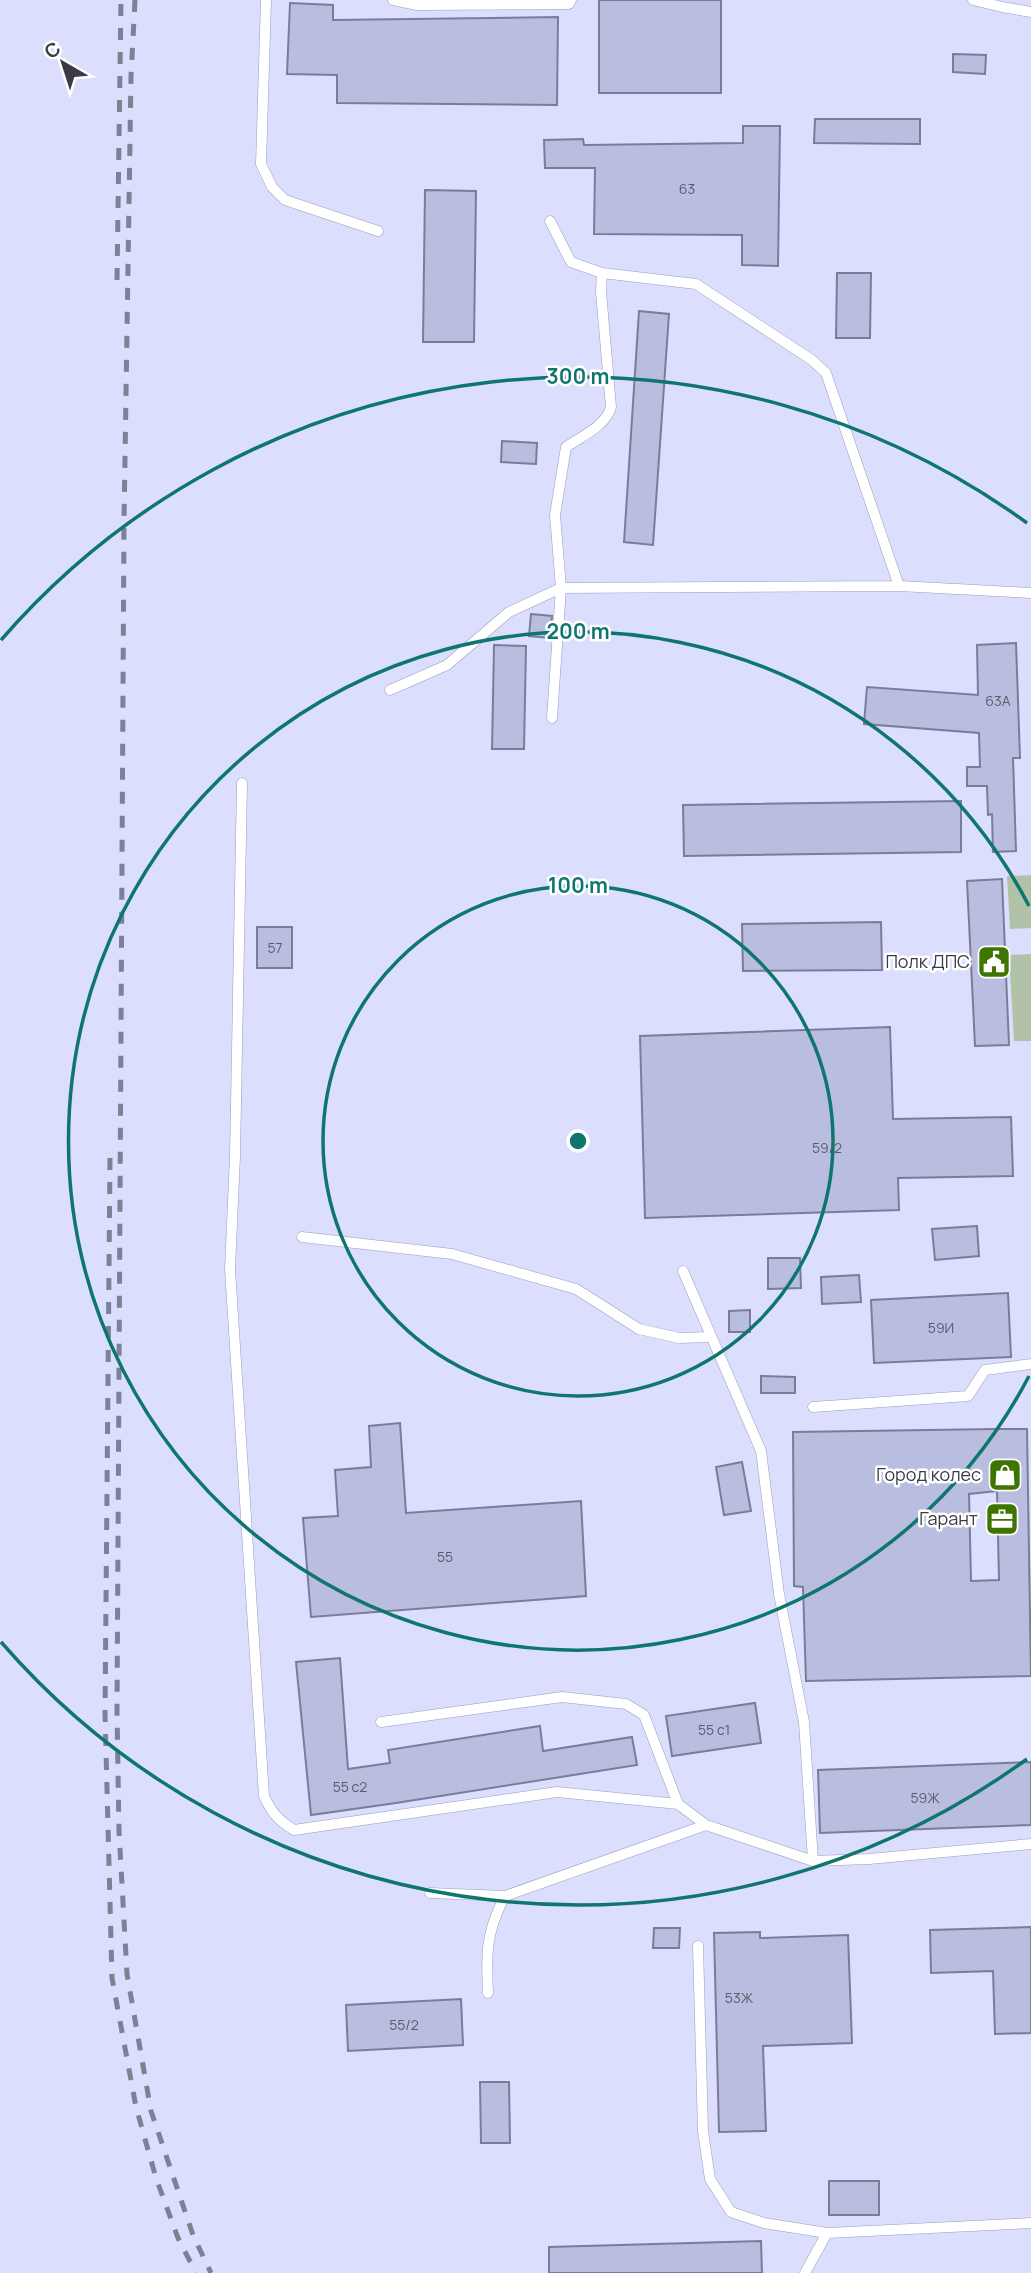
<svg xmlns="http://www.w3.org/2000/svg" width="1031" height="2273" font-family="Manrope,sans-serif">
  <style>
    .green { fill: #b2c2a9 }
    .building { fill: #b9bde0; stroke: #7a7d98; stroke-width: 2; fill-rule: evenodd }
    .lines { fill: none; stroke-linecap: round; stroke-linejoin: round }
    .service-casing { stroke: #9a9db9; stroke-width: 11 }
    .service { stroke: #fff; stroke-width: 10 }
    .rail { stroke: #7e8094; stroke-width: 5; stroke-dasharray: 12 12; stroke-linecap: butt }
    .ring { fill: none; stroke: #0f766e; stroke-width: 3.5 }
    .labels { text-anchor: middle; stroke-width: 5; stroke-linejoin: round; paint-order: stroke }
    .number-label { font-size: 14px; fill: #5a5c6d }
    .poi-label { font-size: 18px; fill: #3a3b47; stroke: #fff; text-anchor: end }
    .centre { fill: #0f766e; stroke: #fff; stroke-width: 3.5 }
    .ring-label { font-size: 21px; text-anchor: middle; font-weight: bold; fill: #0f766e; stroke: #fff; stroke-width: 5; stroke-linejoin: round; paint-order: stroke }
  </style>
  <rect width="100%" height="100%" fill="#dbdefd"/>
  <path class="green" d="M1031 875V928L1010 929 1007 876Z
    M1031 954V1041H1014L1009 955Z"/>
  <path class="building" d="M599 0H721V93H599Z
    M290 3 333 5V20L558 17 557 105 337 103V75L287 74Z
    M953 54 986 55 985 74 953 72Z
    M815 119H920V144L814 143Z
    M743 126H780L778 266 742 265V235L594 234 595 168H545L544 140 583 139 584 145 743 143Z
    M425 190 476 191 474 342H423Z
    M837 273H871L870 338H836Z
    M639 311 669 314 653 545 624 542Z
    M502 441 537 443 536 464 501 462Z
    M531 614 552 616 550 638 529 636Z
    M1016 643 1020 758H1013L1016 851 993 852 992 814 988 815 987 786H967V767H980L979 733 864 724 867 687 978 695 977 645Z
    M494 645 526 646 524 749H492Z
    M961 801V852L684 856 683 805Z
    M1002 879 1009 1045 975 1046 967 881Z
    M881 922 882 970 743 971 742 924Z
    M257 927H292V968H257Z
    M890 1027 893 1119 1011 1117 1013 1176 898 1178 899 1210 645 1218 640 1036Z
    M977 1226 979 1256 935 1260 932 1229Z
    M768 1258H800L801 1288 768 1289Z
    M859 1275 861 1302 822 1304 821 1277Z
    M1008 1293 1011 1357 874 1363 871 1300Z
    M750 1310V1332H729V1311Z
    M761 1376 795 1377V1393H761Z
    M400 1423 406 1513 581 1501 586 1596 311 1617 303 1518 338 1516 335 1470 371 1467 369 1426Z
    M996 1429H1027L1031 1676 806 1681 803 1587 794 1586 793 1432ZM997 1491 999 1580 971 1581 969 1494Z
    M742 1462 751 1511 724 1515 716 1467Z
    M340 1658 348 1769 390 1763 388 1750 540 1726 543 1751 632 1737 637 1765 396 1803 311 1815 296 1662Z
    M755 1703 761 1743 672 1756 666 1716Z
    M1031 1762V1825L820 1833 818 1770Z
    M1031 1927V2033L995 2034 993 1971 931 1973 930 1930Z
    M654 1928H680L679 1948H653Z
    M760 1932V1938L848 1935 852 2043 763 2046 766 2131 719 2132 714 1933Z
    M461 1999 463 2045 348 2051 346 2005Z
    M480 2082H509L510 2143H481Z
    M829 2181H879V2215H829Z
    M761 2241 762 2273H549V2247Z"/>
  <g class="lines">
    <defs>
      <path id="service" d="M266 0 261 164 272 187 285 200 378 231
        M393 0 417 5 569 4 571 0
        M973 0 1002 7 1031 12
        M550 221 571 262 602 273 696 284 812 360 826 373 899 586
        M390 690 447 665 509 612 561 588 899 586 1031 593
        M552 718 561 588 555 515 566 447C582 436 606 426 611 407L601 292 602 273
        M242 783 235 1156 230 1269 264 1796C271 1812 279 1821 294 1830L557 1792 678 1804
        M302 1237 452 1254 576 1289 639 1329 679 1338 711 1337
        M683 1271 761 1451 779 1594 804 1722 813 1861
        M813 1407 968 1396 985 1370 1031 1364
        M381 1722 562 1697 626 1704 644 1715 678 1804 706 1825 813 1861 869 1859 1031 1844
        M430 1893 505 1896 706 1825
        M698 1946 703 2131 710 2179 731 2212 764 2223 827 2233 1031 2223
        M488 1993C486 1953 486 1932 505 1896
        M805 2273 827 2233"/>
    </defs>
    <use href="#service" class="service-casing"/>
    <use href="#service" class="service"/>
    <path class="rail" d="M135 0 131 76 124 521 117 1712 119 1831 127 1974 151 2111 193 2235 211 2273
      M117 280 121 0
      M110 1158 105 1713 112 1978 136 2107 156 2178 178 2238 196 2273"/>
  </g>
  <g class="ring">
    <circle cx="578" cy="1141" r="255"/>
    <path d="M1029 1376A509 509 0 1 1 1029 906"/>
    <path d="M1027 1759A764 764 0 0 1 1 1642M1 640A764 764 0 0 1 1027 523"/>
  </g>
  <defs>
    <symbol id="civic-square" viewBox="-11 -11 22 22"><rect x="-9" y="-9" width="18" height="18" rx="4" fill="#3e7400" stroke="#fff"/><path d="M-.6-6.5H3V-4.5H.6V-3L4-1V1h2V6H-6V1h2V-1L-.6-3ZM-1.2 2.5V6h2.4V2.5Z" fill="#fff"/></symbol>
    <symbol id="shop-square" viewBox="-11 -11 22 22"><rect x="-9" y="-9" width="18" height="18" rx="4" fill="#3e7400" stroke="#fff"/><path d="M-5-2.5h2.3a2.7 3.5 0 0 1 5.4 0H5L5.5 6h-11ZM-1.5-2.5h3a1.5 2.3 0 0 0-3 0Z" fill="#fff"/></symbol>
    <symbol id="office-square" viewBox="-11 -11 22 22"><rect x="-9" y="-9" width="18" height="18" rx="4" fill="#3e7400" stroke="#fff"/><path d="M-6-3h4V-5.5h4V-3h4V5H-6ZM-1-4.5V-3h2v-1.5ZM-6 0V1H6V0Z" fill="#fff"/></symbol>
  </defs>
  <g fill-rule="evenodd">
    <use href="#civic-square" x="975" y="943" width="38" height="38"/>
    <use href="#shop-square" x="986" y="1456" width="38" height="38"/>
    <use href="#office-square" x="983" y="1500" width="38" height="38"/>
  </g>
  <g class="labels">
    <g class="number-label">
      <text x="687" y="194">63</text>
      <text x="998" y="706">63А</text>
      <text x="275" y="953">57</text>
      <text x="827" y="1153">59/2</text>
      <text x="941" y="1333">59И</text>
      <text x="445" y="1562">55</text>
      <text x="714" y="1735">55 с1</text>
      <text x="350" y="1792">55 с2</text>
      <text x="925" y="1803">59Ж</text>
      <text x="739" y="2003">53Ж</text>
      <text x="404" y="2030">55/2</text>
    </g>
    <g class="poi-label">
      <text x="970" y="968">Полк ДПС</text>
      <text x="981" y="1481">Город колес</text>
      <text x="978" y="1525">Гарант</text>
    </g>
  </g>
  <circle cx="578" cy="1141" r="10" class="centre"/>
  <g class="ring-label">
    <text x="578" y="384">300 m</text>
    <text x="578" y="639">200 m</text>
    <text x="578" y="893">100 m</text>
  </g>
  <g transform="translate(63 63) rotate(321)" stroke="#ffffff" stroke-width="5" paint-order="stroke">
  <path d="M0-5L12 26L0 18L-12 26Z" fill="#3a3b47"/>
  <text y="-10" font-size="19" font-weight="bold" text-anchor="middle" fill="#3a3b47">С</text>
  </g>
</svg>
